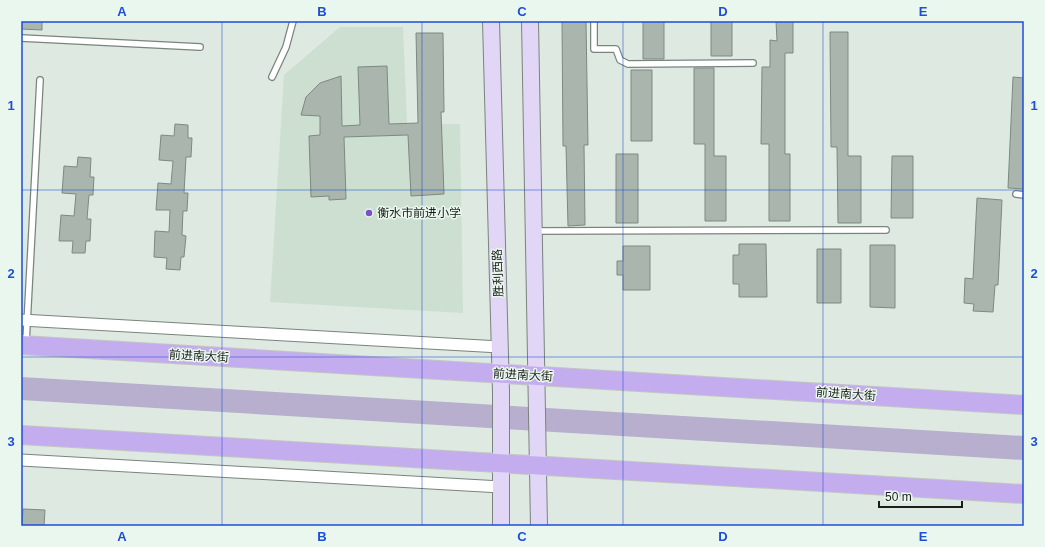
<svg xmlns="http://www.w3.org/2000/svg" width="1045" height="547" font-family="Arial,'Noto Sans SC',sans-serif">
  <style>
    .built { fill: #ccdfd1 }
    .water { fill: #b7afcd }
    .building { fill: #a9b5ad; stroke: #7e8981 }
    .lines { fill: none; stroke-linecap: round; stroke-linejoin: round }
    .lane-casing { stroke: #79847d; stroke-width: 8 }
    .street-casing { stroke: #79847d; stroke-width: 13 }
    .secondary-casing { stroke: #79847d; stroke-width: 18 }
    .primary-casing { stroke: #c3c4c4; stroke-width: 20 }
    .lane { stroke: #fff; stroke-width: 5.5 }
    .street { stroke: #fff; stroke-width: 11 }
    .secondary { stroke: #e2d6f7; stroke-width: 16 }
    .primary { stroke: #c4adef; stroke-width: 18 }
    .grid { fill: none; stroke: #1d4ed8; stroke-width: 1; stroke-opacity: 0.55 }
    .poi-dot { fill: #7e4fc8; stroke: #eaf7ee; stroke-width: 1.5 }
    .labels { text-anchor: middle; stroke-width: 3; stroke-linejoin: round; paint-order: stroke }
    .poi-label { font-size: 12px; fill: #1a1e1b; stroke: #eaf7ee; text-anchor: start }
    .street-label { font-size: 12px; fill: #1a1e1b; stroke: #eaf7ee }
    .neatline { fill: none; stroke: #1d4ed8; stroke-width: 1.5 }
    .grid-label { font-size: 13px; text-anchor: middle; font-weight: bold; fill: #1d4ed8 }
  </style>
  <rect width="100%" height="100%" fill="#dde9e1"/>
  <path class="built" d="M340 27H403L407 124H460L463 313 270 302 284 75Z"/>
  <path class="water" d="M21 377 1024 436V460L21 400Z"/>
  <path class="building" d="M21 21H42V30L21 29Z
    M562 21H586L588 145H584L585 225 568 226 566 146H563Z
    M643 21H664V59H643Z
    M711 21H732V56H711Z
    M776 21H793V53H785V154H790V221H769V144H761L762 67H770V40L777 41Z
    M830 32H848V156H861V223H838L837 147H831Z
    M416 33H443L444 112H441L444 194 411 196 408 135 344 137 346 199 329 200V196L311 197 309 136 320 135V116L301 115 306 97 320 83 341 76 342 126 360 125 358 67 387 66 389 124 418 123Z
    M694 68H714V156H726V221H705V144H694Z
    M631 70H652V141H631Z
    M1013 77 1024 78V189L1008 188Z
    M175 124 188 125V138H192L191 157H186L184 193H188L187 211H183L182 235 186 236 184 257H181L180 270 166 269 167 258 154 257 155 231 169 232 170 210H156L158 183 171 184 173 161 159 160 161 135 174 136Z
    M616 154H638V223H616Z
    M892 156H913V218H891Z
    M78 157 91 158 90 177H94L93 195H89L87 219H91L90 241H86L85 253H72L73 241H59L61 215 74 216 76 194 62 193 64 166 77 167Z
    M977 198 1002 200 998 285H995L993 312 973 311 974 304 964 303 965 278 973 279Z
    M739 244H766L767 297H739V284H733V255H739Z
    M870 245H895V308L870 307Z
    M623 246H650V290H623V275H617V261H623Z
    M817 249H841V303H817Z
    M23 509 45 510 44 526H22Z"/>
  <g class="lines">
    <defs>
      <path id="lane" d="M594 21V49H616L620 60 628 64 753 63
        M21 38 200 47
        M272 77 286 47 293 21
        M1016 194 1024 195
        M534 231 886 230
        M26 343 40 80"/>
      <path id="street" d="M21 320 500 347
        M21 460 501 487"/>
      <path id="secondary" d="M491 21 501 392V526
        M530 21 539 526"/>
      <path id="primary" d="M21 345 1024 405
        M21 435 1024 494"/>
    </defs>
    <use href="#lane" class="lane-casing"/>
    <use href="#street" class="street-casing"/>
    <use href="#secondary" class="secondary-casing"/>
    <use href="#primary" class="primary-casing"/>
    <use href="#lane" class="lane"/>
    <use href="#street" class="street"/>
    <use href="#secondary" class="secondary"/>
    <use href="#primary" class="primary"/>
  </g>
  <path class="grid" d="M222 21V526M422 21V526M623 21V526M823 21V526M21 190H1024M21 357H1024"/>
  <circle class="poi-dot" cx="369" cy="213" r="4"/>
  <g class="labels">
    <g class="poi-label">
      <text x="377" y="217">衡水市前进小学</text>
    </g>
    <g class="street-label">
      <text transform="translate(498 273) rotate(-92)" y="4">胜利西路</text>
      <text transform="translate(199 356) rotate(3)" y="4">前进南大街</text>
      <text transform="translate(523 375) rotate(3)" y="4">前进南大街</text>
      <text transform="translate(846 394) rotate(4)" y="4">前进南大街</text>
    </g>
  </g>
  <rect width="1045" height="547" fill="none" stroke="#eaf7ee" stroke-width="44"/>
  <path d="M879 501v6h83v-6" fill="none" stroke="#1a1e1b" stroke-width="2"/>
  <text x="885" y="501" font-size="12" fill="#1a1e1b" stroke="#eaf7ee" stroke-width="3" paint-order="stroke">50 m</text>
  <rect x="22" y="22" width="1001" height="503" class="neatline"/>
  <g class="grid-label">
    <text x="122" y="16">A</text>
    <text x="322" y="16">B</text>
    <text x="522" y="16">C</text>
    <text x="723" y="16">D</text>
    <text x="923" y="16">E</text>
    <text x="11" y="110">1</text>
    <text x="1034" y="110">1</text>
    <text x="11" y="278">2</text>
    <text x="1034" y="278">2</text>
    <text x="11" y="446">3</text>
    <text x="1034" y="446">3</text>
    <text x="122" y="541">A</text>
    <text x="322" y="541">B</text>
    <text x="522" y="541">C</text>
    <text x="723" y="541">D</text>
    <text x="923" y="541">E</text>
  </g>
</svg>
